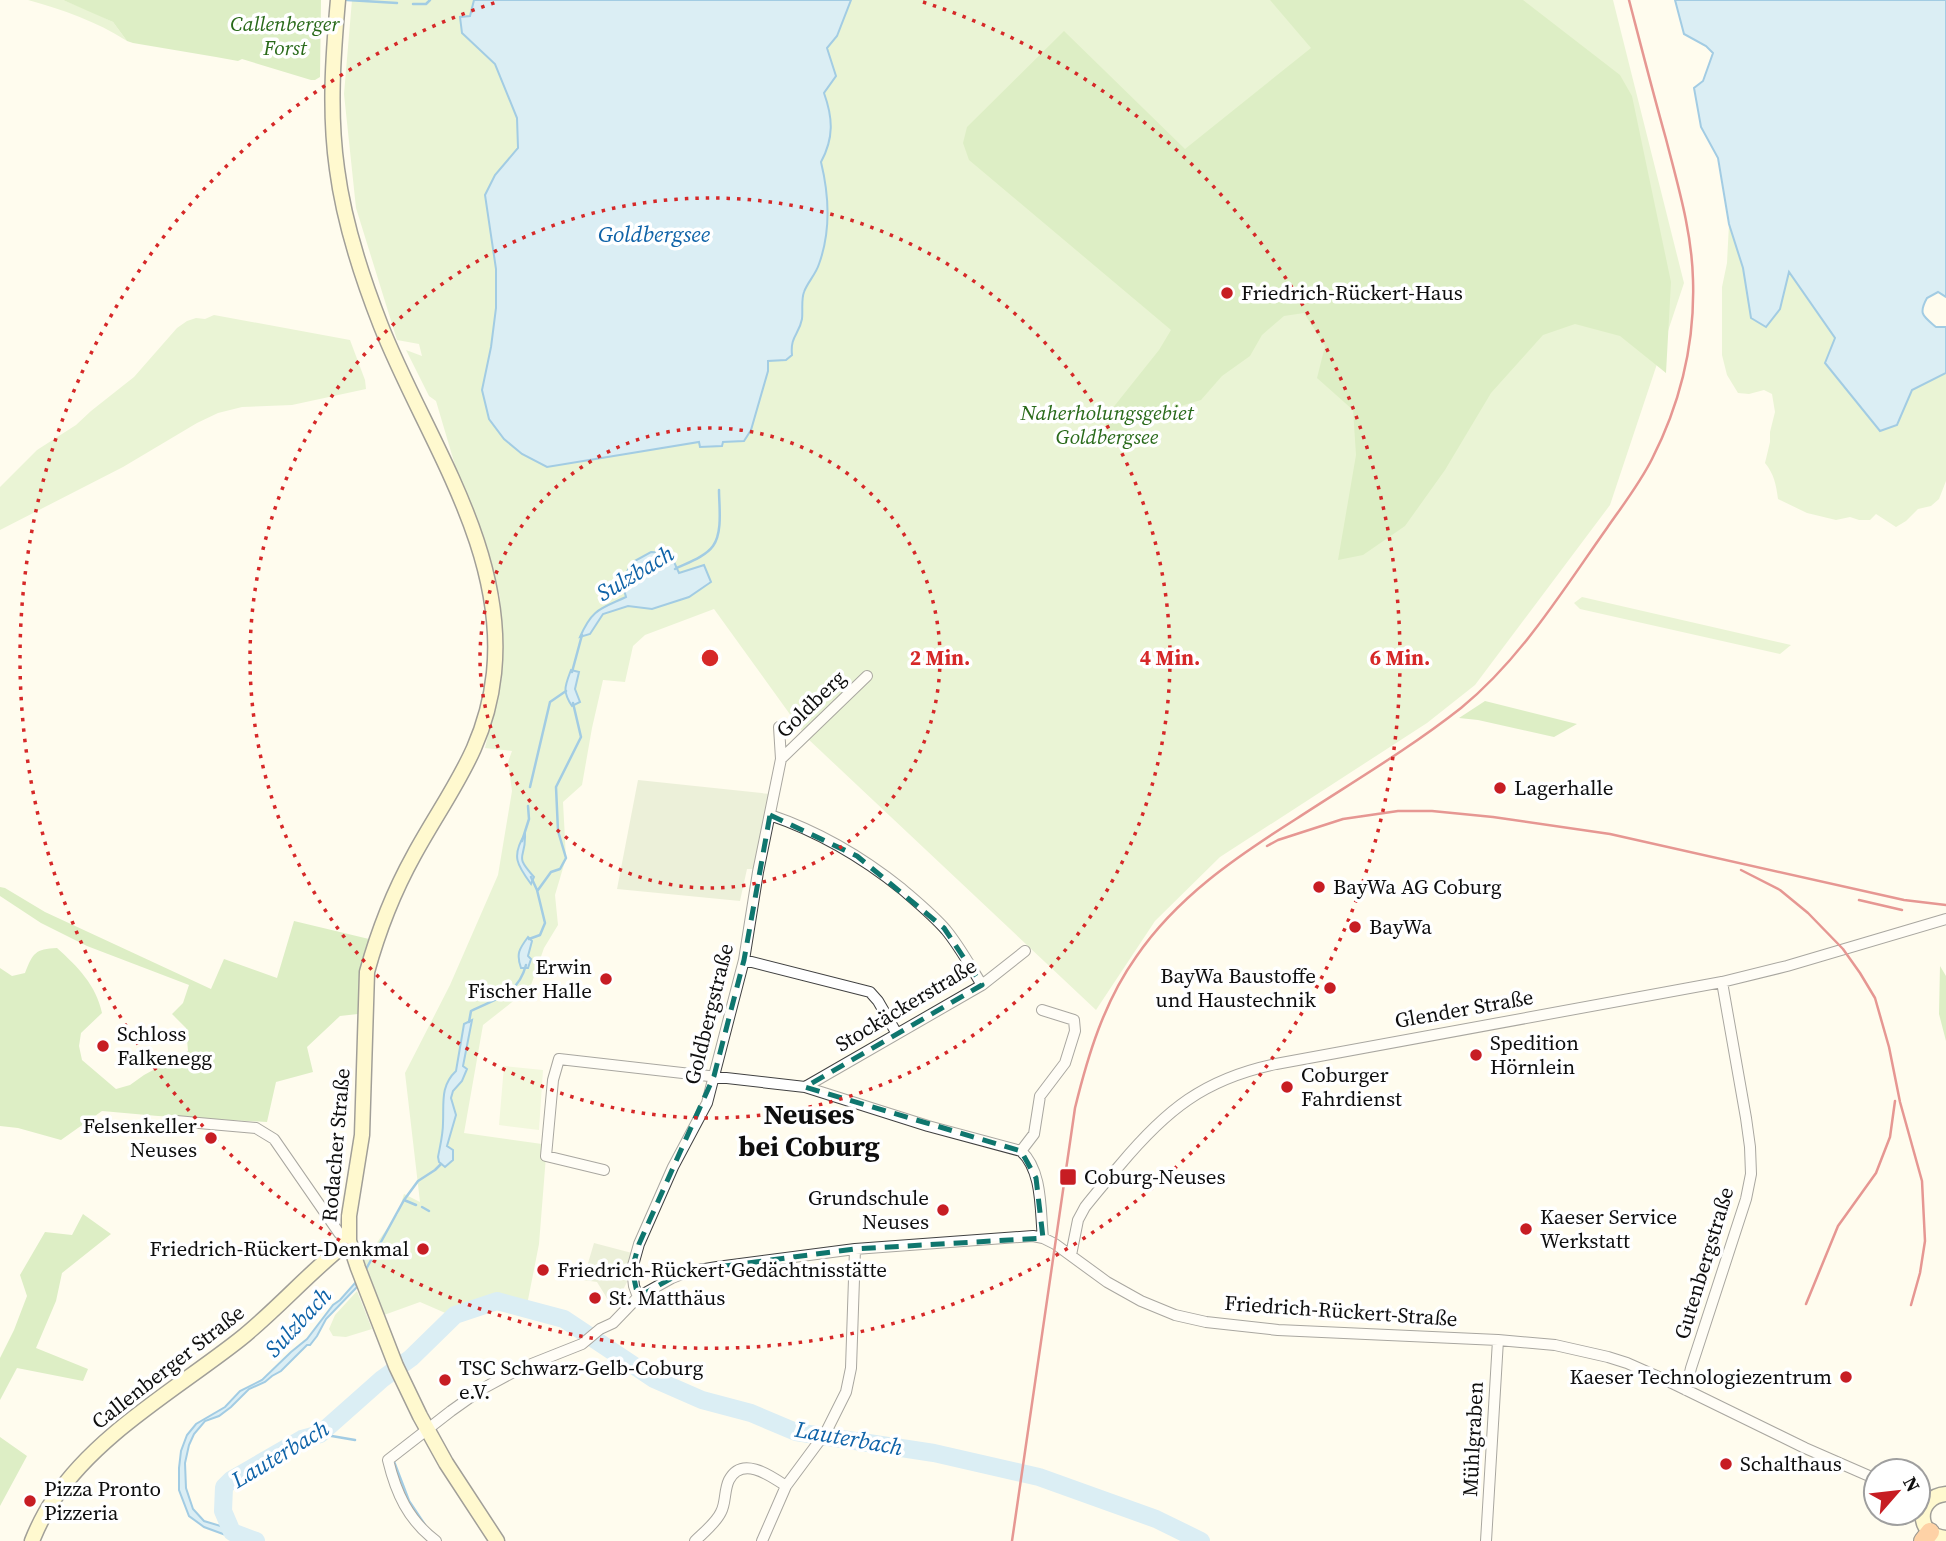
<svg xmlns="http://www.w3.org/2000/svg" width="1946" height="1541" font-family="'Source Serif 4',serif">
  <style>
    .green { fill: #d1ecb5 }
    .forest { fill: #b4de93 }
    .cemetery { fill: #d6e3be }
    .pitch { fill: #e3f3c8 }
    .water { fill: #afddfa; stroke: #3292d6; stroke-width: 2 }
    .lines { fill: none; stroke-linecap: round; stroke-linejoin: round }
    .stream { stroke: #3292d6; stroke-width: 2.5 }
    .river { stroke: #afddfa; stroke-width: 18 }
    .street-casing { stroke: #414141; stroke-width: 12 }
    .secondary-casing { stroke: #303030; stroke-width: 17 }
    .highway-casing { stroke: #1f1f1f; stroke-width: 20 }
    .street { stroke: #fff; stroke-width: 10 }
    .secondary { stroke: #fff7a9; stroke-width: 14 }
    .highway { stroke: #fda04e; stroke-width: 18 }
    .rail { stroke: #c71d23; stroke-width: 2.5 }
    .marked { fill: none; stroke: #0f766e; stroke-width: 5; stroke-dasharray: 14 9; stroke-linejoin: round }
    .ring { fill: none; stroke: #d62828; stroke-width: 3.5; stroke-dasharray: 3.5 7 }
    .poi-dot { fill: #c71d23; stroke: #fff; stroke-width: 2.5 }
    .labels { text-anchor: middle; stroke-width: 7; stroke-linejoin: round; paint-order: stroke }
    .park-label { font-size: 21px; font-style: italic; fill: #296a1a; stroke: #fff }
    .poi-label { font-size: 21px; fill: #0e0e0e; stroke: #fff; text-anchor: start }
    .street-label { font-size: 21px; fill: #0e0e0e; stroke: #fff }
    .water-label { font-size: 23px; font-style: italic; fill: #0f63a8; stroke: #fff }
    .district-label { font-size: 28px; font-weight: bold; fill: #0e0e0e; stroke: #fff }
    .centre { fill: #d62828; stroke: #fff; stroke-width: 3.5 }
    .ring-label { font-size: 21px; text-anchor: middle; font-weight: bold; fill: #d62828; stroke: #fff; stroke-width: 7; stroke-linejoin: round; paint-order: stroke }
  </style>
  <rect width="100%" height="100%" fill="#fffcee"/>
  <path class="green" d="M28 0H63L90 11 113 22 127 41C96 21 63 10 28 0Z
    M352 0H1613L1684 283 1610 505 1475 685 1427 723 1220 857 1155 921 1096 1010 807 738 714 609 645 635 633 646 625 682 603 680 592 728 582 785 563 802 566 858 555 895 558 925 544 948 530 988 483 1025 464 1133 542 1144 546 1156 539 1244 527 1305 492 1297 450 1315 420 1302 384 1315 364 1260 398 1214 404 1194 420 1202 405 1073 450 985 498 875 512 791 508 762 512 751 485 748 502 676 500 596 457 472 436 401 429 396 406 350 422 356 419 344 397 340 356 208 344 94Z
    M1729 224 1743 268 1751 318 1766 326 1780 309 1789 271 1835 338 1845 388 1862 407 1897 425 1912 390 1946 373V481L1939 499 1931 506 1918 509 1906 521 1896 527 1876 514 1870 520H1859L1850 517 1836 520 1807 513 1778 499C1776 484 1774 474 1765 463L1770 442V432L1775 412 1772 394 1764 390 1749 394 1738 393 1727 375 1722 355V287L1727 263Z
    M214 315 350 340 365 380 366 389 292 405 242 407 218 413 197 423 123 467 0 530V487L37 450 76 425 91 411 134 377 177 328 187 321 196 318 205 319Z
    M1582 597 1791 645 1780 654 1580 609 1574 603Z
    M357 1291 372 1329 346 1337 333 1336 329 1329 335 1315Z"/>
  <path class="forest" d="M63 0H321L320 77 315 80H311L242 59 238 61 216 57 133 43 127 41 113 22Z
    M1270 0H1523L1620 75 1632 96 1671 282 1666 373 1620 336 1575 324 1543 335 1491 393 1445 470 1405 526 1363 555 1338 560 1356 455 1353 410 1317 378 1325 346 1304 313 1284 316 1262 335 1250 356 1222 376 1201 400 1147 416 1117 441 1107 429 1104 419 1159 350 1171 330 969 160 963 143 967 127 1064 31 1185 149 1311 48Z
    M1485 701 1577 724 1554 737 1478 720 1459 718Z
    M0 887 5 888 45 912 211 989 224 959 277 978 294 921 369 939 360 978 358 1014 340 1016 307 1047 313 1072 276 1082 267 1122 158 1116 102 1111 61 1140 18 1128 0 1126V968L12 976 25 973C33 953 35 949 57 948 78 967 96 985 102 1013L81 1033 79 1046 82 1060 116 1089 130 1085 144 1075 188 1051 186 1028 172 1014 183 1003 189 985 87 946 41 923 0 896Z
    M1940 966 1946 976V1041L1939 1014Z
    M83 1214 111 1234 62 1273 56 1301 36 1348 88 1369 83 1381 17 1368 0 1400V1358L14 1330 27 1296 20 1275 45 1232 72 1235Z
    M0 1437 27 1456 0 1506Z"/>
  <path class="cemetery" d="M638 780 770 794 754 869H747L740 901 617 889Z
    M594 1243 632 1253 627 1282 620 1296 618 1307 613 1308 597 1282 583 1280Z"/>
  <path class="pitch" d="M504 1066 543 1070 539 1130 499 1125Z"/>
  <path class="water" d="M474 0H851L837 36 827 48 836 76 824 93C833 118 834 138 821 162 829 195 831 231 819 264 816 274 807 283 804 292 801 300 803 311 802 319 799 335 790 336 792 355L786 360 768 361V371L751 430 744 441 723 442 722 446 700 447 699 442 547 467 522 454 504 439 489 419 482 390 491 347 496 308V269L485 195 495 175 518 148 517 118 495 64 462 33 460 17 470 16Z
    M1675 0H1946V297L1938 292 1927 298C1918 314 1923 316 1936 327H1946V373L1912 390 1897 425 1880 431 1825 363 1835 338 1789 272 1780 309 1766 327 1751 318 1743 268 1729 224 1718 158 1701 127 1694 88 1703 81 1713 53 1706 46 1684 34Z
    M651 552 670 553 679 573 704 565 711 582 689 597 652 609 628 606 603 614 590 634 580 637C592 609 600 609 626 597L622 583 631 563Z
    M571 670 579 672 575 689 580 702 572 706C562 691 565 686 571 670Z
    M525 834C526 861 513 853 534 877L531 884C517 865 511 856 525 834Z
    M528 937 532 941 528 956 531 959 528 968H521C516 954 519 949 528 937Z
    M472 1020 463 1066 467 1069 462 1081 453 1091 451 1098 456 1115 447 1146 453 1150V1160L445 1167 439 1162 438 1157C440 1146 443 1135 443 1123 444 1103 440 1086 456 1071L464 1024Z
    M355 1283 357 1287 326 1319 317 1336 310 1345H307L281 1371 272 1376 265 1382 249 1389 231 1407 219 1416 205 1421 194 1434 189 1445 185 1463 186 1488 193 1509 204 1521 247 1534 261 1541H242L204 1527 189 1516 179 1490V1468L181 1451 187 1435 196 1424 225 1407 240 1391 262 1380 291 1352 307 1339 333 1305 340 1300Z
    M560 1314 587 1330 582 1335 561 1321Z
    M424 1340 430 1343 405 1366 403 1360Z"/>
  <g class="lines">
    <path class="stream" d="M347 0 397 3
      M413 4H426L430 0
      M675 569C687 563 705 557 713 546 723 532 719 506 719 490
      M572 672 582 635
      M530 787 550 702 566 691
      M522 841 529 819 528 806
      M538 890 551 872 560 869 566 858 558 831 556 787 581 737 573 703
      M529 939 540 935 545 923 537 890 531 877
      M469 1022 471 1011C497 998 518 995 526 965
      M404 1200 416 1205
      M422 1207 429 1211
      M365 1271 404 1200 418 1181 435 1170 441 1164
      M320 1434 355 1440
      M393 1459 409 1501 425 1525"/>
    <path class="river" d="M256 1541 232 1532 223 1511 224 1487 231 1480 302 1439 320 1434 382 1379 411 1358 455 1315 497 1301 564 1319 654 1379 702 1400 751 1413 796 1432 934 1453 1039 1477 1156 1519 1201 1541"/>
    <defs>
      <path id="street" d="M781 759 867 676
        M770 815C820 832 861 856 902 889 917 902 933 915 946 930 960 947 970 966 982 985
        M744 960 870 992 878 1001 897 1034
        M805 1087 982 985 1025 951
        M176 1121 256 1128 274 1139 339 1233 349 1241
        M1021 1151 1034 1134 1040 1096 1065 1063 1075 1031 1074 1020 1042 1010
        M604 1170 546 1156 553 1080 559 1059 805 1087 928 1126 1021 1151C1043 1171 1040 1211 1043 1238
        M1071 1255 1078 1220 1085 1207C1096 1193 1108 1179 1120 1165 1166 1110 1204 1079 1276 1064L1722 982 1787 966 1946 919
        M638 1297 634 1286 632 1269 639 1244 673 1167 707 1103 738 983 744 960 758 872 781 759 779 727
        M1686 1390 1691 1368 1746 1199 1751 1174 1750 1147 1746 1118 1722 982
        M436 1541C408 1520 396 1493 388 1460L451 1411 482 1389 519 1369 582 1344 600 1329 613 1323 638 1297 672 1278 687 1272 717 1267 855 1249 1033 1236 1043 1238 1055 1244 1107 1282 1141 1301 1175 1315 1206 1322 1278 1330 1498 1340 1555 1345 1608 1357 1627 1363 1670 1382 1805 1448 1876 1479
        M695 1541C703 1533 716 1523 721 1512 726 1503 724 1490 729 1480 742 1455 771 1476 786 1486
        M762 1541 786 1486 826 1432 846 1392 851 1368 855 1249
        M1486 1541 1498 1340"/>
      <path id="secondary" d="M338 0C333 56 329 113 337 169 344 223 361 275 381 326 425 437 507 548 494 673 486 749 449 791 414 855 394 891 378 932 367 972L362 1135 349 1216V1241L358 1268 396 1366 420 1416 446 1463 497 1541
        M1946 1494C1915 1497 1915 1536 1946 1538
        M32 1541C38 1526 45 1512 54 1499 97 1434 178 1388 239 1340 278 1309 310 1271 349 1241"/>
      <path id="highway" d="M1923 1541 1930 1532"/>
    </defs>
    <use href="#street" class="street-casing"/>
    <use href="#secondary" class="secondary-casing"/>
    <use href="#highway" class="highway-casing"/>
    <use href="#street" class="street"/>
    <use href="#secondary" class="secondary"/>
    <use href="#highway" class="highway"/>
    <path class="rail" d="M1267 846 1278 840 1343 819 1398 811H1432L1493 817 1610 834 1904 900 1946 905
      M1741 870 1780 890 1808 913 1843 949 1860 973 1875 998 1889 1047 1900 1102 1922 1181 1925 1241 1920 1273 1911 1305
      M1859 900 1902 910
      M1806 1304 1838 1226 1876 1173 1890 1137 1895 1101
      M1012 1541 1075 1108C1088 1055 1104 1002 1136 957 1177 897 1236 857 1296 819 1351 783 1409 749 1461 708 1521 659 1563 590 1607 528 1623 505 1640 483 1652 459 1680 404 1695 342 1693 280 1692 232 1678 186 1666 139 1653 93 1641 46 1629 0"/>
  </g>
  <path d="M0 0H1946V1541H0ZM770 815 857 856 944 928 982 985 805 1087 1021 1151 1036 1178 1043 1238 855 1249 717 1267 672 1278 638 1297 632 1269 639 1244 714 1076 744 960Z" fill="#fffcee" fill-opacity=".55" fill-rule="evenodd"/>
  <path class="marked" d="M770 815 857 856 944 928 982 985 805 1087 1021 1151 1036 1178 1043 1238 855 1249 717 1267 672 1278 638 1297 632 1269 639 1244 714 1076 744 960Z"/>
  <g class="ring">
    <circle cx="710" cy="658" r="230"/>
    <circle cx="710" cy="658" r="460"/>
    <path d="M923 2A690 690 0 1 1 497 2"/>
  </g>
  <g class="poi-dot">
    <circle cx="1227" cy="293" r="7"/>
    <circle cx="1500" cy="788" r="7"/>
    <circle cx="1319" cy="887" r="7"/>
    <circle cx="1355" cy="927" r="7"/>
    <circle cx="606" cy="979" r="7"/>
    <circle cx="1330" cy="988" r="7"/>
    <circle cx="103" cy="1046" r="7"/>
    <circle cx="1476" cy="1055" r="7"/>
    <circle cx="1287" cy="1087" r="7"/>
    <circle cx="211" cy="1138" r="7"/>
    <rect x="1059" y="1168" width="18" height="18" rx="3.5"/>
    <circle cx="943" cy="1210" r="7"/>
    <circle cx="1526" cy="1229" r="7"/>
    <circle cx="423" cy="1249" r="7"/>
    <circle cx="543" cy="1270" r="7"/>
    <circle cx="595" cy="1298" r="7"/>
    <circle cx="1846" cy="1377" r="7"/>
    <circle cx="445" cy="1380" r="7"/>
    <circle cx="1726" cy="1464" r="7"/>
    <circle cx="30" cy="1501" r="7"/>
  </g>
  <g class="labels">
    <g class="park-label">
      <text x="285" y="31">Callenberger<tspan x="285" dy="24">Forst</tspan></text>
      <text x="1107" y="420">Naherholungsgebiet<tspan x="1107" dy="24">Goldbergsee</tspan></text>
    </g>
    <g class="poi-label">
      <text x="1241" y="300">Friedrich-Rückert-Haus</text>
      <text x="1514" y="795">Lagerhalle</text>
      <text x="1333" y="894">BayWa AG Coburg</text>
      <text x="1369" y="934">BayWa</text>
      <text x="592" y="974" text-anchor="end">Erwin<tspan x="592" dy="24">Fischer Halle</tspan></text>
      <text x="1316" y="983" text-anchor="end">BayWa Baustoffe<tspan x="1316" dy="24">und Haustechnik</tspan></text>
      <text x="117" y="1041">Schloss<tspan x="117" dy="24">Falkenegg</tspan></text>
      <text x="1490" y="1050">Spedition<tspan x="1490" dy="24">Hörnlein</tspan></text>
      <text x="1301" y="1082">Coburger<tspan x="1301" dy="24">Fahrdienst</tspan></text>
      <text x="197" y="1133" text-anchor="end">Felsenkeller<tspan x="197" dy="24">Neuses</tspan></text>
      <text x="1084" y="1184">Coburg-Neuses</text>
      <text x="929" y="1205" text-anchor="end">Grundschule<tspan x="929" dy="24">Neuses</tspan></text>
      <text x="1540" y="1224">Kaeser Service<tspan x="1540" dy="24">Werkstatt</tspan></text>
      <text x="409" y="1256" text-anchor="end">Friedrich-Rückert-Denkmal</text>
      <text x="557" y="1277">Friedrich-Rückert-Gedächtnisstätte</text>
      <text x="609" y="1305">St. Matthäus</text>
      <text x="459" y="1375">TSC Schwarz-Gelb-Coburg<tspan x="459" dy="24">e.V.</tspan></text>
      <text x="1832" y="1384" text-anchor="end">Kaeser Technologiezentrum</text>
      <text x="1740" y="1471">Schalthaus</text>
      <text x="44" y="1496">Pizza Pronto<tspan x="44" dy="24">Pizzeria</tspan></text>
    </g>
    <g class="street-label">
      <text transform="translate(811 704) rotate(-44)" y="7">Goldberg</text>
      <text transform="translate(906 1005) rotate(-31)" y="7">Stockäckerstraße</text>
      <text transform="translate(1464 1009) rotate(-10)" y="7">Glender Straße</text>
      <text transform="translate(709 1014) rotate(-76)" y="7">Goldbergstraße</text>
      <text transform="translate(336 1145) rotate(-85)" y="7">Rodacher Straße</text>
      <text transform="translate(1704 1263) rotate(-73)" y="7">Gutenbergstraße</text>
      <text transform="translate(1341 1311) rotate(4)" y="7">Friedrich-Rückert-Straße</text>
      <text transform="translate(168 1367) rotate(-38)" y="7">Callenberger Straße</text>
      <text transform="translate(1473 1439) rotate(-87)" y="7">Mühlgraben</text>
    </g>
    <g class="water-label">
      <text x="654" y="242">Goldbergsee</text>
      <text transform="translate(635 573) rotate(-31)" y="8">Sulzbach</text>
      <text transform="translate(298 1322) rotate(-47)" y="8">Sulzbach</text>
      <text transform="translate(849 1438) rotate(10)" y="8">Lauterbach</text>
      <text transform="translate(280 1454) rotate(-31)" y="8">Lauterbach</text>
    </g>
    <g class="district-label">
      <text x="809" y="1124">Neuses<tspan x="809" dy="32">bei Coburg</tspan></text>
    </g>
  </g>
  <circle cx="710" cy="658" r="10" class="centre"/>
  <g class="ring-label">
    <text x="940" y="665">2 Min.</text>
    <text x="1170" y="665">4 Min.</text>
    <text x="1400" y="665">6 Min.</text>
  </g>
  <g transform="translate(1897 1492) rotate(62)"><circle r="33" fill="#ffffff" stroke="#9f9f9f" stroke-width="2"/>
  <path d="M0-5L12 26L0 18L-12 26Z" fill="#c71d23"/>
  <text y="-10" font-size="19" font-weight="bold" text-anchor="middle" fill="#0e0e0e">N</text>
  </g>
</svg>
